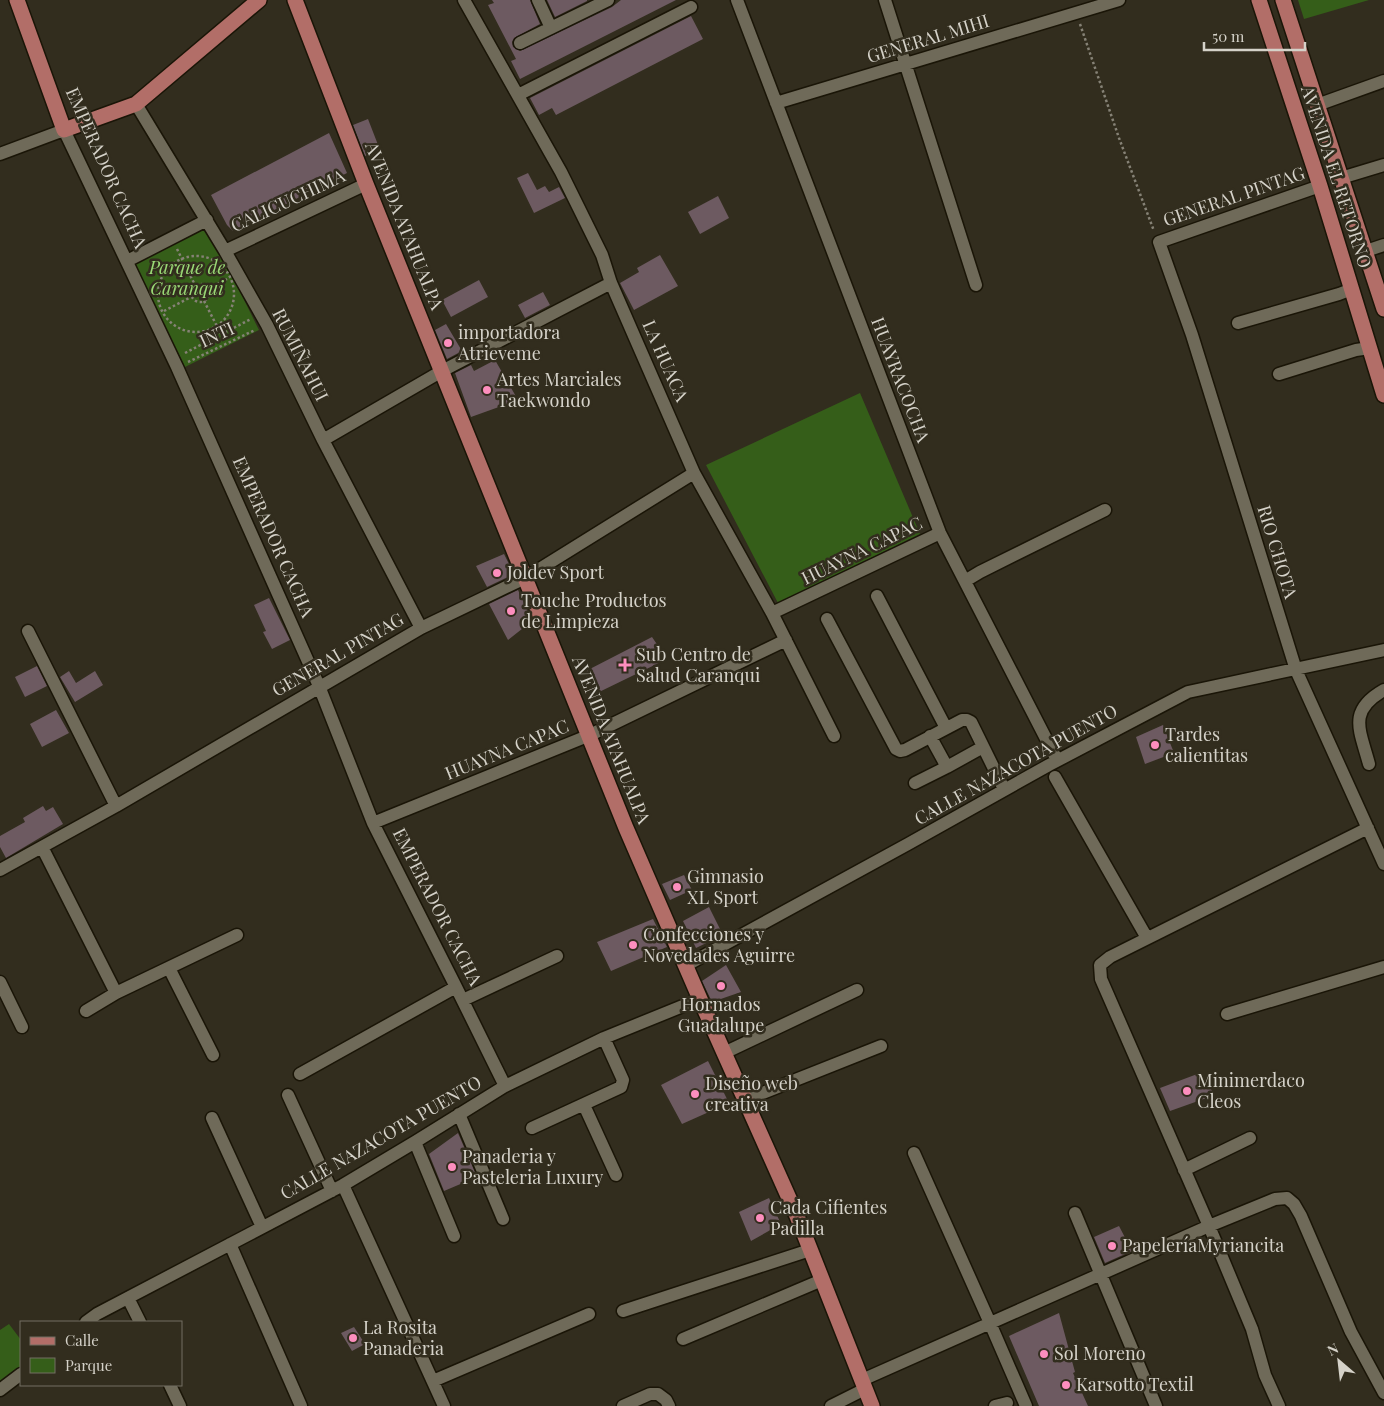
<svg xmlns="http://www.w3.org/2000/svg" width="1384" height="1406" font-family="'Playfair Display',serif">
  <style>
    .green { fill: #355e19 }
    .building { fill: #6d5a61 }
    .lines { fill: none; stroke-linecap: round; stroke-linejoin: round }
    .minor-casing { stroke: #1a1507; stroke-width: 15 }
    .major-casing { stroke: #1a1507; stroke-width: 18 }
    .path { stroke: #868276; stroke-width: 2.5; stroke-dasharray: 2.5 2.5; stroke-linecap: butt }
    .minor { stroke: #6f6a59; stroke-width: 12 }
    .major { stroke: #b26e68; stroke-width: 15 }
    .poi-dot { fill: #fd8ebe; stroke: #322d1e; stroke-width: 2 }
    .labels { text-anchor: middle; stroke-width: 5; stroke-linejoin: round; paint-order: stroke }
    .street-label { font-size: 18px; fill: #d5d2c9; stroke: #322d1e }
    .park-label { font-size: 18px; font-style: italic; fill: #9ad976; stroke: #322d1e }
    .poi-label { font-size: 18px; fill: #d5d2c9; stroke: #322d1e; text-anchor: start }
  </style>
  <rect width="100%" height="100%" fill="#322d1e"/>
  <path class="green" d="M1298 0H1369L1304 19Z
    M206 223 259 330 185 367 132 260Z
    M860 393 920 534 778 603 706 465Z
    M9 1324 21 1340V1374L0 1390V1330Z"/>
  <path class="building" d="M492 0H530L540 24 514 38 512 42 513 47 520 51 612 7 621 0H676L520 79 511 61 516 59 488 5 494 3Z
    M547 0H587V1L555 17Z
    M691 16 703 39 556 115 552 108 539 115 530 98Z
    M368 119 380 150 365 156 353 125Z
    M329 133 347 173 233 231 227 225 211 195Z
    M528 173 537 190 545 186 549 192 559 187 565 198 534 213 517 178Z
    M718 196 729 218 700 234 688 212Z
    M660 255 678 286 634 310 620 283 639 272 637 268Z
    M479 280 488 297 451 317 442 300Z
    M543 292 550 305 525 318 518 305Z
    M446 324 462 351 447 359 435 330Z
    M495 360 518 400 471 417 455 373 471 365 474 371Z
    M504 554 514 574 487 587 476 566Z
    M518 590 532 621 508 640 489 604Z
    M269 598 290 640 272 649 263 632 266 631 254 605Z
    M652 637 667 659 595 694 584 672Z
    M37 666 47 686 25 697 15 677Z
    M69 671 76 683 95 671 103 685 75 702 60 677Z
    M56 710 69 733 42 747 30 724Z
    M1163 725 1174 753 1145 764 1136 737Z
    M43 806 46 811 53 807 63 824 6 858 0 847V836L25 822 23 818Z
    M684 875 692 890 670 900 662 884Z
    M709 907 723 935 696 948 683 921Z
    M653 919 667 947 611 971 597 942Z
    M726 965 741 992 712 1002 702 981Z
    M708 1061 729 1103 682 1124 661 1085Z
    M1200 1073 1215 1095 1170 1111 1160 1088Z
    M458 1133 477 1177 444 1191 429 1154Z
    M769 1198 781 1224 751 1241 739 1212Z
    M1119 1226 1132 1251 1105 1263 1094 1237Z
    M1059 1313 1075 1372 1073 1373 1088 1406H1039L1009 1336Z
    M354 1327 365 1344 352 1351 341 1333Z"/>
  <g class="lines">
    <defs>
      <path id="minor" d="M464 0 561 172 602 255 611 283 694 473 772 613 834 736
        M538 0 551 28
        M737 0 940 533 1057 760
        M885 0 976 285
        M520 43 608 0
        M518 95 691 7
        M776 103 1119 0
        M136 104 225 251 267 325 323 440 421 628
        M1317 105 1384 81
        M0 154 64 130 177 367 319 686 373 823 456 987 505 1086
        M1341 178 1384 165
        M1320 186 1159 242 1192 335 1296 670 1384 864
        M225 251 366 184
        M1366 251 1384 245
        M127 261 207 220
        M1238 323 1339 294 1352 289
        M1279 374 1356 350 1370 348
        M323 440 442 371 611 283
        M965 581 980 572 1105 510
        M877 596 946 728
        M772 613 940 533
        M827 619 896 749 900 751 905 750 962 720H967L971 722 1004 789
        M28 631 116 806
        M930 736 947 767 983 747
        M1369 764C1360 730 1347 711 1384 690
        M1055 777 1147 938
        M915 783 947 767
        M373 823 590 735 786 640
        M42 847 116 993
        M0 870 116 806 421 628 525 578 694 473
        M685 966 908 844 1049 765 1188 692 1384 650
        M169 968 213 1055
        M0 982 22 1027
        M463 1000 557 956
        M86 1011 116 993 237 935
        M1227 1014 1384 967
        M724 1053 857 990
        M300 1074 456 987
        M288 1095 332 1191
        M745 1100 881 1046
        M584 1105 616 1175
        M459 1114 503 1219
        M212 1118 262 1227
        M532 1128 621 1087 623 1080 604 1038
        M415 1142 454 1236
        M914 1153 990 1323 1026 1406
        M1184 1170 1250 1138
        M343 1185 444 1406
        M1075 1213 1156 1406
        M230 1244 301 1406
        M128 1298 140 1322
        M623 1311 810 1250
        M86 1322 97 1314 343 1185 415 1142 505 1086 604 1038 700 999
        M683 1339 822 1280
        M862 1380 1209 1226 1275 1199 1287 1198 1294 1204 1301 1216 1351 1332 1384 1393
        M433 1381 589 1314
        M170 1385 180 1406
        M0 1390 21 1374
        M623 1406 650 1394H658L666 1400 669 1406
        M831 1406 865 1389
        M995 1406 1007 1403
        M1279 1406 1265 1375 1252 1329 1209 1226 1101 979 1100 965 1110 957 1368 828"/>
      <path id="major" d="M17 0 64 130 136 104 259 0
        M295 0 366 184 626 828 700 999 797 1216 872 1406
        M1259 0 1320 186 1384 395
        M1283 0 1384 309"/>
    </defs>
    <use href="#minor" class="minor-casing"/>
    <use href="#major" class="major-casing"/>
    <path class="path" d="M1080 24 1119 138 1154 231
      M177 249 195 285
      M158 294a38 38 0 1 1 76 0a38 38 0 1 1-76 0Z
      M191 293a9 9 0 1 1 18 0a9 9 0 1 1-18 0Z
      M208 289 227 279
      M204 301 221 334
      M164 311 191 297
      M185 353 251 319
      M188 362 255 330"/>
    <use href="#minor" class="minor"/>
    <use href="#major" class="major"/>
  </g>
  <g class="poi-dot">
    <circle cx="448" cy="343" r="5"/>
    <circle cx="487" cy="390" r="5"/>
    <circle cx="497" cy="573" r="5"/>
    <circle cx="511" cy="611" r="5"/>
    <path d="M622.5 657.5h5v5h5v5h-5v5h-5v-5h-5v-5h5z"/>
    <circle cx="1155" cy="745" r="5"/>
    <circle cx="677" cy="887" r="5"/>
    <circle cx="633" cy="945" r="5"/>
    <circle cx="721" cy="986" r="5"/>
    <circle cx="1187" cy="1091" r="5"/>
    <circle cx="695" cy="1094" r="5"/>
    <circle cx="452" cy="1167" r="5"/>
    <circle cx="760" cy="1218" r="5"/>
    <circle cx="1112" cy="1246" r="5"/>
    <circle cx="353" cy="1338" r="5"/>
    <circle cx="1044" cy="1354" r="5"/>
    <circle cx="1066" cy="1385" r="5"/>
  </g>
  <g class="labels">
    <g class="street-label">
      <text transform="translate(928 39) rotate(-17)" y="6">GENERAL MIHI</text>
      <text transform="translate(106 168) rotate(66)" y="6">EMPERADOR CACHA</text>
      <text transform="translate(1336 177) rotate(72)" y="6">AVENIDA EL RETORNO</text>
      <text transform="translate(1234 197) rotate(-19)" y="6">GENERAL PINTAG</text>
      <text transform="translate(288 201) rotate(-25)" y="6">CALICUCHIMA</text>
      <text transform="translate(404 226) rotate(68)" y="6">AVENIDA ATAHUALPA</text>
      <text transform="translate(217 335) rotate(-25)" y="6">INTI</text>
      <text transform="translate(300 355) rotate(63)" y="6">RUMIÑAHUI</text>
      <text transform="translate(665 361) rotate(66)" y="6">LA HUACA</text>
      <text transform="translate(900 380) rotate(69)" y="6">HUAYRACOCHA</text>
      <text transform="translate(273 537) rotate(66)" y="6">EMPERADOR CACHA</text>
      <text transform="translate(862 551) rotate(-26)" y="6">HUAYNA CAPAC</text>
      <text transform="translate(1277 552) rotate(73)" y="6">RIO CHOTA</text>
      <text transform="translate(338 655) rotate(-30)" y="6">GENERAL PINTAG</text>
      <text transform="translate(611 740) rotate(68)" y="6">AVENIDA ATAHUALPA</text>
      <text transform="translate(507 750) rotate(-22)" y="6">HUAYNA CAPAC</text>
      <text transform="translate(1016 765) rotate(-29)" y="6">CALLE NAZACOTA PUENTO</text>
      <text transform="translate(437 907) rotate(63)" y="6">EMPERADOR CACHA</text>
      <text transform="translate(381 1138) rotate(-30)" y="6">CALLE NAZACOTA PUENTO</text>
    </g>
    <g class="park-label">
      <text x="187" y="274">Parque de<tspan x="187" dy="21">Caranqui</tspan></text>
    </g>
    <g class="poi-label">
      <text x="458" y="339">importadora<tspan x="458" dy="21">Atrieveme</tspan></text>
      <text x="497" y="386">Artes Marciales<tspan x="497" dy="21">Taekwondo</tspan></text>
      <text x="507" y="579">Joldev Sport</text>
      <text x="521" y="607">Touche Productos<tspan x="521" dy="21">de Limpieza</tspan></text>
      <text x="636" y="661">Sub Centro de<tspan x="636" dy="21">Salud Caranqui</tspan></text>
      <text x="1165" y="741">Tardes<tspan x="1165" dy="21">calientitas</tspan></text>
      <text x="687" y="883">Gimnasio<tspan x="687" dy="21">XL Sport</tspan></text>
      <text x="643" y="941">Confecciones y<tspan x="643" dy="21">Novedades Aguirre</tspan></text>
      <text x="721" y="1011" text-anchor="middle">Hornados<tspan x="721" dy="21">Guadalupe</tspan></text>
      <text x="1197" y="1087">Minimerdaco<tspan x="1197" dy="21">Cleos</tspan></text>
      <text x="705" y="1090">Diseño web<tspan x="705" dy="21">creativa</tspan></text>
      <text x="462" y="1163">Panaderia y<tspan x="462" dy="21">Pasteleria Luxury</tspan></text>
      <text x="770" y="1214">Cada Cifientes<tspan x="770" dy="21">Padilla</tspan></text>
      <text x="1122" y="1252">PapeleríaMyriancita</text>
      <text x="363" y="1334">La Rosita<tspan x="363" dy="21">Panaderia</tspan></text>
      <text x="1054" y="1360">Sol Moreno</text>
      <text x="1076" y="1391">Karsotto Textil</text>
    </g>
  </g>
  <rect x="20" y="1321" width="162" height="65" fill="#322d1e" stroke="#736f62"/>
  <rect x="30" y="1337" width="25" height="8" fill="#b26e68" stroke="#736f62"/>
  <text x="65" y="1346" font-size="15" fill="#d5d2c9">Calle</text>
  <rect x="30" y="1358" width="25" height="15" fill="#355e19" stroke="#736f62"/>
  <text x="65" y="1371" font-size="15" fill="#d5d2c9">Parque</text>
  <g transform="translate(1339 1361) rotate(332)" stroke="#322d1e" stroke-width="4" paint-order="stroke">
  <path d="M0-4L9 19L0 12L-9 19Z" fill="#d5d2c9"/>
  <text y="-8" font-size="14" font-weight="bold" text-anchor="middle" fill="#d5d2c9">N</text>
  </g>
  <path d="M1204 42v8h101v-8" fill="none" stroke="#d5d2c9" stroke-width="2.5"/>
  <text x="1212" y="42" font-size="15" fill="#d5d2c9" stroke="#322d1e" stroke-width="4" paint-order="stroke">50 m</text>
</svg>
